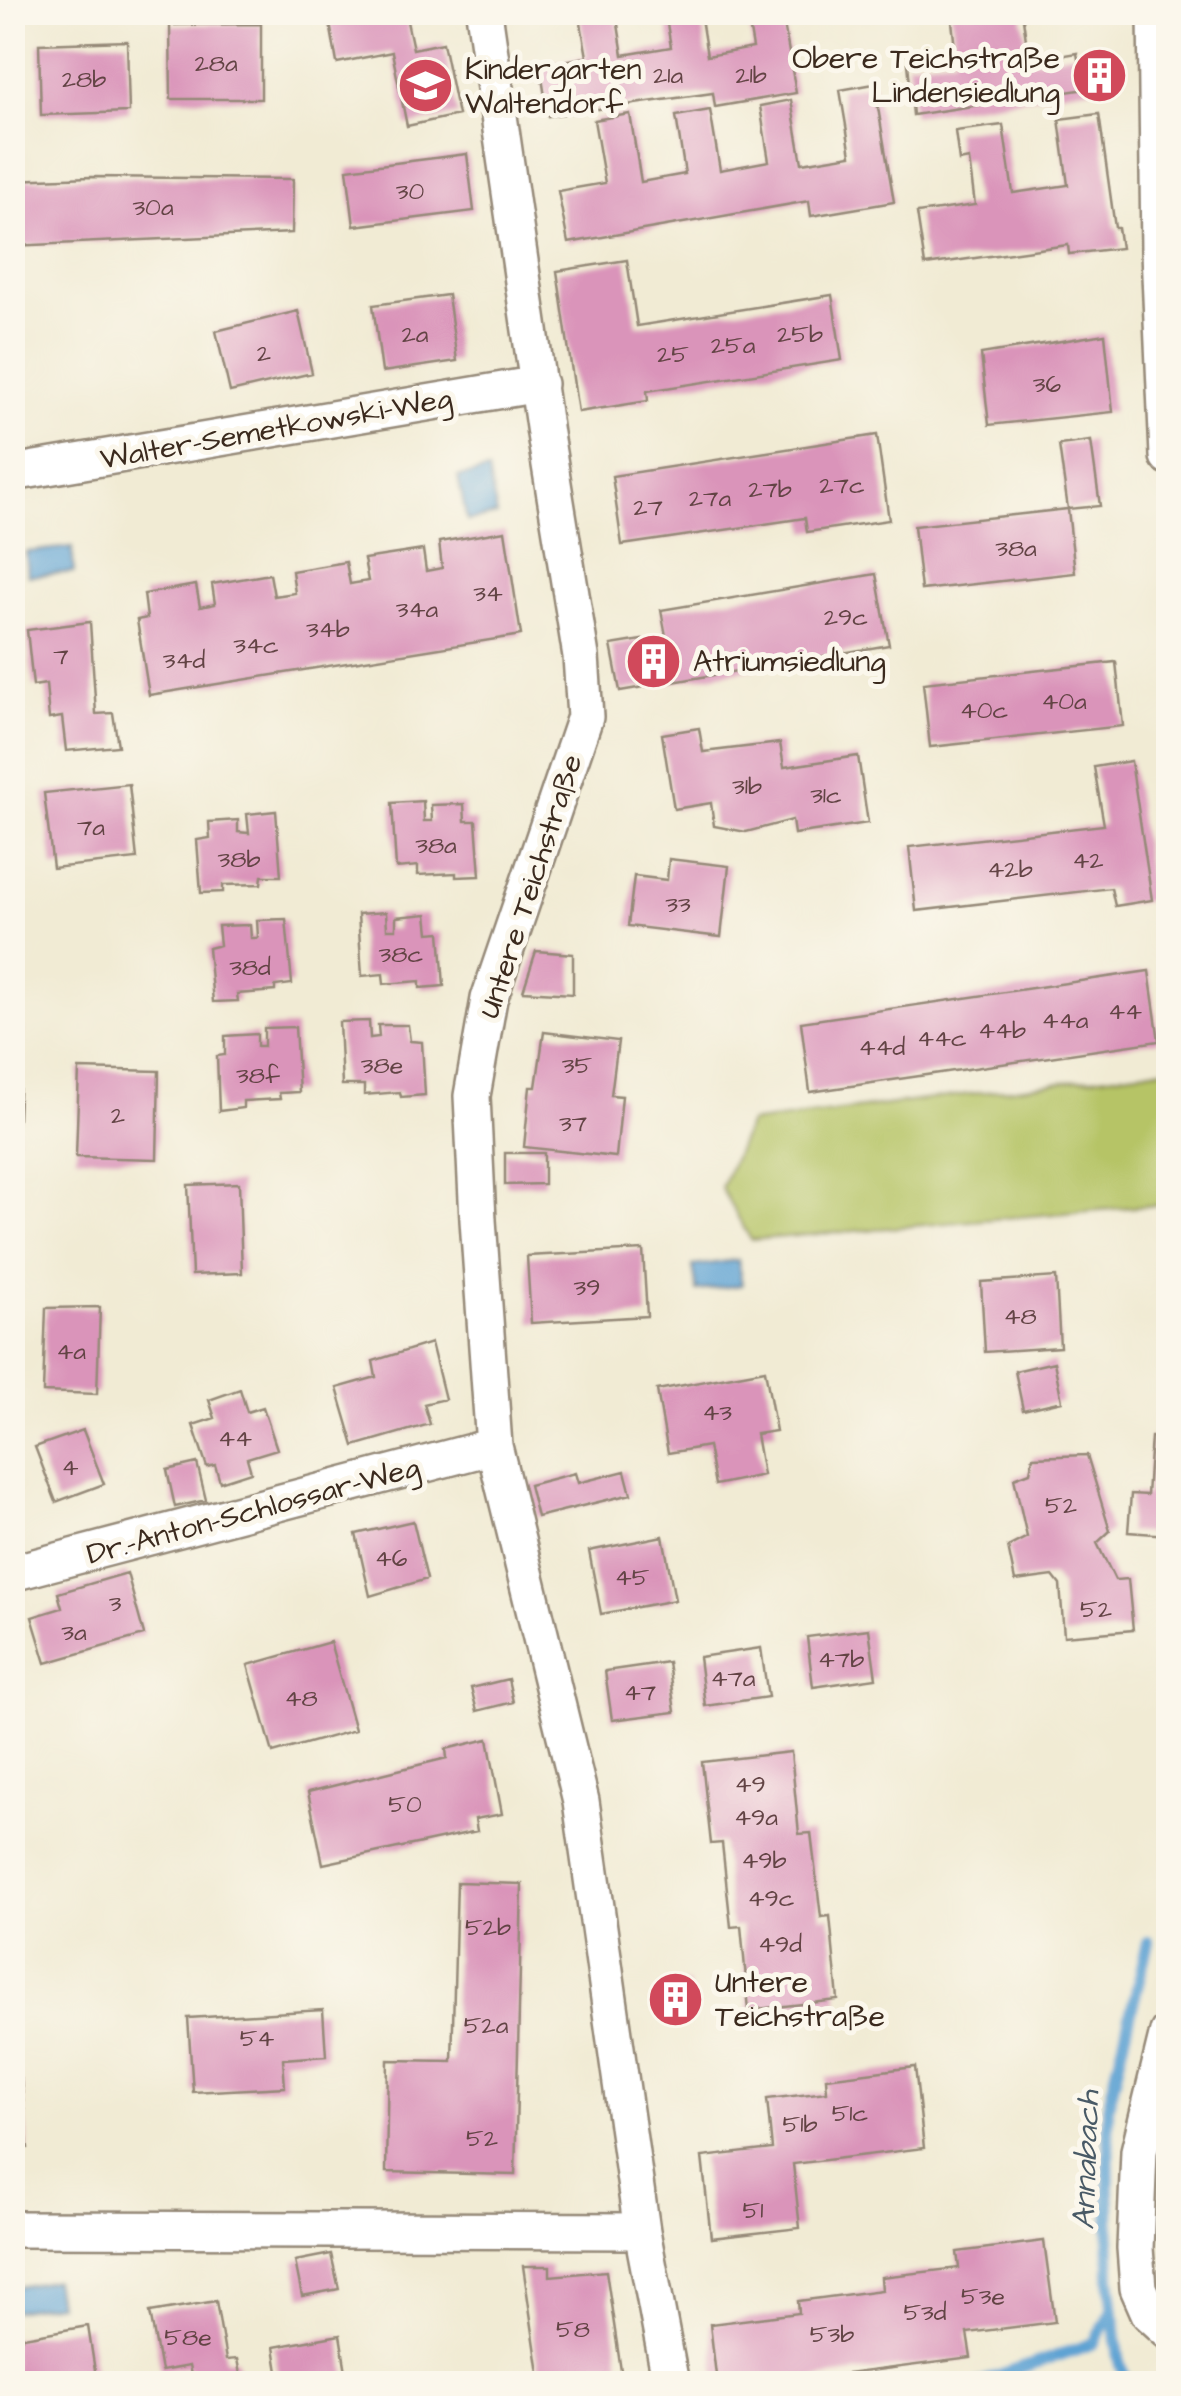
<svg xmlns="http://www.w3.org/2000/svg" width="1181" height="2396" font-family="'Architects Daughter',sans-serif">
  <style>
    .green { fill: #b6c466; stroke: #787742; stroke-width: 2.5 }
    .water { fill: #5ea3d3; stroke: #4c6678; stroke-width: 2.5 }
    .lines { fill: none; stroke-linecap: round; stroke-linejoin: round }
    .stream { stroke: #5ea3d3; stroke-width: 12 }
    .building { fill: #da94ba }
    .minor-casing { stroke: #968a79; stroke-width: 40 }
    .minor { stroke: #fff; stroke-width: 35 }
    .labels { text-anchor: middle; stroke-width: 10; stroke-linejoin: round; paint-order: stroke }
    .number-label { font-size: 25px; fill: #634445 }
    .poi-label { font-size: 30px; fill: #3b2a1e; stroke: #fbf7ec; text-anchor: start }
    .street-label { font-size: 30px; fill: #3b2a1e; stroke: #fbf7ec }
    .water-label { font-size: 32px; font-style: italic; fill: #495a66; stroke: #fbf7ec }
  </style>
  <rect width="100%" height="100%" fill="#fbf7ec"/>
  <filter id="ink" filterUnits="userSpaceOnUse"><feTurbulence type="fractalNoise" baseFrequency=".01" numOctaves="2"/><feDisplacementMap in="SourceGraphic" scale="20" xChannelSelector="R" yChannelSelector="G"/><feConvolveMatrix kernelMatrix="1 2 1 2 8 2 1 2 1" color-interpolation-filters="sRGB"/></filter>
  <filter id="wash" filterUnits="userSpaceOnUse"><feTurbulence type="fractalNoise" baseFrequency=".0048" numOctaves="4" result="noise"/><feDisplacementMap in="SourceGraphic" scale="40" xChannelSelector="R" yChannelSelector="G"/><feGaussianBlur stdDeviation="2.25" result="paint"/><feColorMatrix in="noise" values="0 0 0 0 0 0 0 0 0 0 0 0 0 0 0 0 0 1.4 0 .05"/><feComposite in="paint" operator="in"/></filter>
  <g filter="url(#wash)">
    <rect width="100%" height="100%" fill="#f1ebd4"/>
    <path class="green" d="M1168 1068V1204L751 1240 721 1188 749 1123Z"/>
    <path class="water" d="M488 471 497 515 467 521 458 477Z
      M72 547 74 572 28 576 26 552Z
      M738 1260 742 1285 697 1291 693 1266Z
      M54 2280 58 2304 13 2311V2288Z"/>
    <g class="lines">
      <path class="stream" d="M977 2384 1094 2343 1113 2310
        M1128 2384 1119 2359 1110 2277 1108 2107 1148 1942"/>
    </g>
    <g id="blocks">
      <path class="building" d="M328 12H405L413 49 443 43 458 115 407 126 392 52 337 63Z
        M579 12H616L623 55 671 47 665 12H700L707 56 753 48 747 12H782L796 93 715 107 713 93 548 116 540 65 587 57Z
        M951 12H1022L1029 61 1077 53 1079 65 1116 59 1119 84 913 115 908 63 956 58Z
        M261 24V99H171L170 25Z
        M127 41 129 112 41 115 39 44Z
        M874 84 894 202 811 216 809 201 568 243 558 191 605 183 594 120 630 114 641 182 685 174 676 116 710 110 720 170 769 161 760 106 791 100 802 163 851 155 840 90Z
        M1099 114 1115 228H1118L1121 248 1069 254 1068 245 925 265 917 213 975 205 969 159 959 161 955 131 1003 125 1013 193 1068 185 1059 119Z
        M467 154 474 211 354 226 347 169Z
        M91 177 293 179 292 233 12 246V180Z
        M627 260 637 326 832 295 842 360 647 391 648 401 578 412 557 271Z
        M448 295 457 361 382 372 373 305Z
        M298 311 312 373 230 392 216 331Z
        M1105 334 1113 412 989 425 981 354Z
        M14 397 24 442 12 444V398Z
        M877 435 889 520 807 532 805 518 622 545 612 476Z
        M1091 441 1100 506 1068 509 1059 445Z
        M1068 509 1075 573 921 590 914 526Z
        M505 531 521 635 149 695 137 620 147 618 144 594 196 585 200 607 215 604 212 584 270 574 274 596 295 593 292 571 346 562 350 584 368 581 364 559 423 550 426 571 442 568 439 542Z
        M876 574 889 645 620 691 611 645 666 636 661 610Z
        M90 622 96 714 113 713 118 746 66 751 62 717 49 719 46 684 33 686 27 630Z
        M1116 662 1123 726 930 747 923 683Z
        M699 728 703 752 780 743 784 767 858 756 868 823 794 834 792 820 746 832 714 826 711 803 674 809 662 734Z
        M1131 761 1152 900 1115 906 1111 888 916 911 909 847 1104 825 1094 767Z
        M129 784 137 859 53 868 44 793Z
        M423 801 424 821H432L431 805 464 804 465 821H476L480 876 456 877V873L418 875V866L396 868 392 803Z
        M276 811 281 876H262L261 884 223 885V892L201 893 197 840 210 838 209 822 238 820V832L249 833 247 814Z
        M669 859 729 866 721 937 628 926 634 876 667 880Z
        M386 912 387 929H396V917L427 914 429 933 440 932 444 986 420 988V981L384 984 383 974 362 976 358 914Z
        M286 919 292 984 275 986V991L237 994 238 1001 213 1002 208 948 220 945 218 926 250 925 251 938H258L257 920Z
        M536 951 573 954V994L523 991Z
        M1149 971 1159 1041 810 1092 801 1022Z
        M369 1021 370 1038 379 1037 378 1025H408L410 1041 422 1042 425 1095 401 1097 400 1092 364 1095V1085H342L339 1022Z
        M295 1027 299 1092 279 1093 280 1099 243 1101V1108L219 1111 217 1056 225 1055V1036L257 1034V1046H264V1028Z
        M12 1029H22L17 1142 12 1143Z
        M544 1032 618 1041 611 1095 622 1096 616 1157 524 1147 530 1087H536Z
        M79 1069 159 1071 157 1159 76 1157Z
        M505 1153H544V1184L505 1185Z
        M239 1183 242 1273 192 1275 188 1185Z
        M643 1250 647 1316 531 1323 527 1256Z
        M1056 1277 1060 1347 985 1352 981 1282Z
        M100 1307 97 1394 43 1392 46 1308Z
        M431 1343 445 1399 424 1404 430 1424 354 1446 337 1388 376 1377 373 1361Z
        M1054 1362 1062 1401 1023 1410 1015 1371Z
        M765 1370 776 1431 756 1434 763 1475 715 1485 708 1446 668 1453 657 1390Z
        M240 1389 247 1412 263 1407 277 1449 247 1458 251 1472 220 1482 215 1465 207 1467 193 1425 215 1418 209 1400Z
        M83 1430 104 1484 56 1502 35 1447Z
        M1151 1437 1168 1438V1535L1128 1532 1131 1494 1147 1495Z
        M1087 1455 1110 1531 1097 1543 1115 1580 1128 1579 1133 1630 1064 1636 1060 1585 1053 1576 1015 1581 1008 1547 1027 1537 1014 1478 1030 1472 1033 1457Z
        M197 1463 206 1500 175 1507 167 1470Z
        M625 1471 631 1494 537 1517 529 1485 575 1473 578 1483Z
        M413 1521 427 1579 370 1596 356 1534Z
        M663 1536 675 1600 601 1614 589 1551Z
        M127 1573 144 1635 46 1663 32 1617 62 1608 58 1593Z
        M869 1629 876 1678 813 1687 807 1637Z
        M330 1642 355 1730 273 1753 248 1665Z
        M761 1648 768 1697 705 1706 699 1657Z
        M668 1662 675 1712 612 1720 605 1671Z
        M508 1679 513 1702 477 1711 471 1688Z
        M488 1739 502 1814 475 1819 477 1831 323 1864 308 1792 447 1758 446 1749Z
        M791 1752 799 1834 811 1833 821 1917 830 1916 838 2000 749 2010 741 1926 731 1927 722 1843 711 1844 702 1762Z
        M457 1882 522 1884 515 2175 386 2172 388 2060 452 2061Z
        M688 1983 692 2011 664 2015 659 1987Z
        M323 2010 326 2056 283 2059 285 2087 193 2092 188 2018Z
        M915 2067 924 2148 793 2164 800 2228 711 2238 702 2157 772 2149 767 2099 827 2092 826 2078Z
        M21 2080 28 2148 12 2150V2081Z
        M1044 2241 1055 2322 967 2333 971 2358 807 2379 808 2384H717L710 2324 799 2313 798 2301 882 2290 881 2277 959 2268 957 2252Z
        M331 2254 339 2289 302 2296 295 2261Z
        M523 2266H550V2276L606 2271 623 2384H554V2380H540Z
        M216 2301 226 2360 237 2359 242 2384H193L189 2366 161 2371 150 2312Z
        M88 2326 97 2384H14L12 2339Z
        M340 2335 348 2384H280L274 2347Z"/>
    </g>
  </g>
  <g filter="url(#ink)">
    <use href="#blocks" fill-opacity="0" stroke="#968a79" stroke-width="2.5"/>
    <g class="lines">
      <defs>
        <path id="minor" d="M484 12 545 434 581 656 585 717 489 999 472 1096 478 1220 494 1446 581 1801 642 2231 671 2384
          M1156 12 1159 252 1168 456
          M12 473 539 384
          M12 1573 494 1446
          M1168 2032 1139 2151 1135 2248 1138 2288 1149 2313 1168 2330
          M12 2229 642 2231"/>
      </defs>
      <use href="#minor" class="minor-casing"/>
      <use href="#minor" class="minor"/>
    </g>
  </g>
  <defs>
    <symbol id="building-disc" viewBox="-11 -11 22 22"><circle r="9.5" fill="#d1495b" stroke="#fbf7ec"/><path d="M-4-6H4V6H1V3H-1V6H-4ZM-2.5-4.3h1.7v1.8h-1.7ZM.8-4.3h1.7v1.8H.8ZM-2.5-1h1.7V.8h-1.7ZM.8-1h1.7V.8H.8Z" fill="#fff"/></symbol>
    <symbol id="school-disc" viewBox="-11 -11 22 22"><circle r="9.5" fill="#d1495b" stroke="#fbf7ec"/><path d="M0-5L7-2L0 1L-7-2ZM-4 1L0 2.5L4 1V4Q0 6-4 4Z" fill="#fff"/></symbol>
  </defs>
  <g fill-rule="evenodd">
    <use href="#building-disc" x="1068" y="44" width="63" height="63"/>
    <use href="#school-disc" x="394" y="54" width="63" height="63"/>
    <use href="#building-disc" x="622" y="630" width="63" height="63"/>
    <use href="#building-disc" x="644" y="1968" width="63" height="63"/>
  </g>
  <g class="labels">
    <g class="number-label">
      <text x="216" y="71">28a</text>
      <text x="668" y="83">21a</text>
      <text x="751" y="83">21b</text>
      <text x="84" y="87">28b</text>
      <text x="410" y="199">30</text>
      <text x="153" y="215">30a</text>
      <text x="415" y="342">2a</text>
      <text x="800" y="342">25b</text>
      <text x="733" y="353">25a</text>
      <text x="264" y="361">2</text>
      <text x="673" y="362">25</text>
      <text x="1047" y="392">36</text>
      <text x="842" y="493">27c</text>
      <text x="770" y="497">27b</text>
      <text x="710" y="506">27a</text>
      <text x="648" y="515">27</text>
      <text x="1016" y="556">38a</text>
      <text x="488" y="601">34</text>
      <text x="417" y="617">34a</text>
      <text x="846" y="625">29c</text>
      <text x="328" y="637">34b</text>
      <text x="256" y="653">34c</text>
      <text x="61" y="664">7</text>
      <text x="184" y="668">34d</text>
      <text x="1064" y="709">40a</text>
      <text x="984" y="718">40c</text>
      <text x="747" y="794">31b</text>
      <text x="826" y="803">31c</text>
      <text x="91" y="835">7a</text>
      <text x="436" y="853">38a</text>
      <text x="239" y="867">38b</text>
      <text x="1088" y="868">42</text>
      <text x="1010" y="877">42b</text>
      <text x="678" y="912">33</text>
      <text x="401" y="962">38c</text>
      <text x="250" y="975">38d</text>
      <text x="1125" y="1019">44</text>
      <text x="1065" y="1028">44a</text>
      <text x="1002" y="1038">44b</text>
      <text x="942" y="1046">44c</text>
      <text x="882" y="1055">44d</text>
      <text x="382" y="1073">38e</text>
      <text x="577" y="1073">35</text>
      <text x="258" y="1083">38f</text>
      <text x="118" y="1123">2</text>
      <text x="573" y="1131">37</text>
      <text x="587" y="1295">39</text>
      <text x="1020" y="1324">48</text>
      <text x="71" y="1359">4a</text>
      <text x="717" y="1420">43</text>
      <text x="235" y="1446">44</text>
      <text x="70" y="1475">4</text>
      <text x="1061" y="1513">52</text>
      <text x="391" y="1566">46</text>
      <text x="632" y="1585">45</text>
      <text x="115" y="1611">3</text>
      <text x="1096" y="1617">52</text>
      <text x="74" y="1640">3a</text>
      <text x="841" y="1667">47b</text>
      <text x="733" y="1686">47a</text>
      <text x="640" y="1700">47</text>
      <text x="301" y="1706">48</text>
      <text x="750" y="1792">49</text>
      <text x="405" y="1812">50</text>
      <text x="756" y="1825">49a</text>
      <text x="764" y="1868">49b</text>
      <text x="771" y="1906">49c</text>
      <text x="488" y="1935">52b</text>
      <text x="780" y="1952">49d</text>
      <text x="486" y="2033">52a</text>
      <text x="257" y="2046">54</text>
      <text x="850" y="2121">51c</text>
      <text x="800" y="2132">51b</text>
      <text x="482" y="2146">52</text>
      <text x="753" y="2218">51</text>
      <text x="983" y="2304">53e</text>
      <text x="925" y="2320">53d</text>
      <text x="573" y="2337">58</text>
      <text x="832" y="2342">53b</text>
      <text x="188" y="2345">58e</text>
    </g>
    <g class="poi-label">
      <text x="1060" y="68" text-anchor="end">Obere Teichstraße<tspan x="1060" dy="34">Lindensiedlung</tspan></text>
      <text x="465" y="79">Kindergarten<tspan x="465" dy="34">Waltendorf</tspan></text>
      <text x="693" y="671">Atriumsiedlung</text>
      <text x="715" y="1992">Untere<tspan x="715" dy="34">Teichstraße</tspan></text>
    </g>
    <g class="street-label">
      <text transform="translate(276 428) rotate(-10)" y="10">Walter-Semetkowski-Weg</text>
      <text transform="translate(530 886) rotate(-72)" y="10">Untere Teichstraße</text>
      <text transform="translate(253 1510) rotate(-15)" y="10">Dr.-Anton-Schlossar-Weg</text>
    </g>
    <g class="water-label">
      <text transform="translate(1085 2160) rotate(-88)" y="11">Annabach</text>
    </g>
  </g>
  <rect width="1181" height="2396" fill="none" stroke="#fbf7ec" stroke-width="50"/>
</svg>
